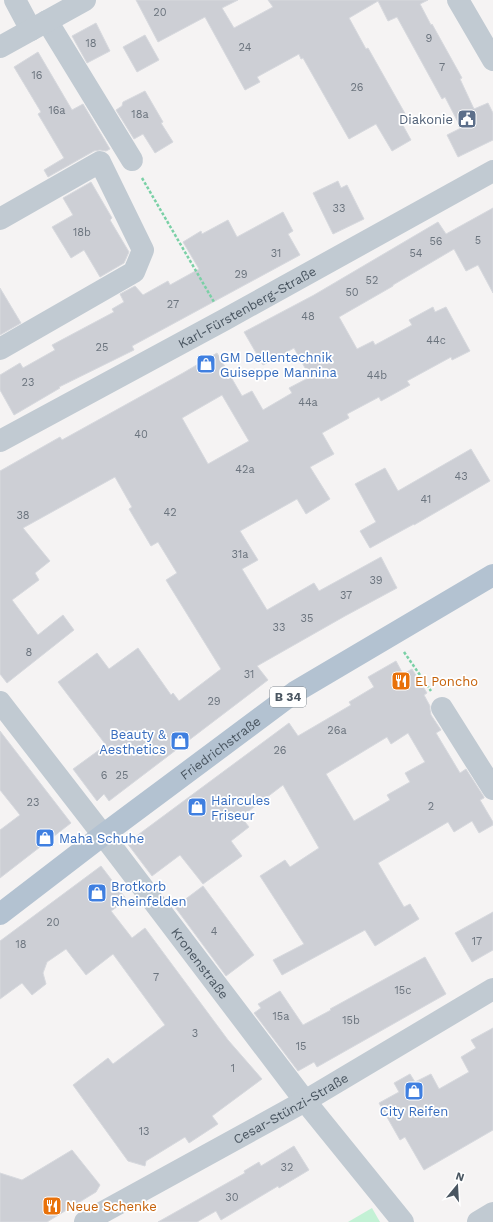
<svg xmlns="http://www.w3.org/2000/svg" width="493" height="1222" font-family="'Work Sans',sans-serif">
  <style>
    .green { fill: #c3f1d5 }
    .building { fill: #cdcfd5; stroke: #d7d9de; fill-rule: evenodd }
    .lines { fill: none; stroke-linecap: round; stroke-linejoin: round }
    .path { stroke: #7ad0a6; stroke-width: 2.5; stroke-dasharray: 3 2; stroke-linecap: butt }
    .minor { stroke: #c1cad2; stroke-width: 22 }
    .major { stroke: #b3c2d1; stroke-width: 22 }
    .labels { text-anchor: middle; stroke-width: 3.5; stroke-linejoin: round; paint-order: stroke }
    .number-label { font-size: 11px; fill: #6b747e }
    .shield { fill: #fff; stroke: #808990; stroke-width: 1 }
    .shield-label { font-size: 12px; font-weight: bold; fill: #4a5661 }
    .service-label { font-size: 13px; fill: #4e5e75; stroke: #fff; text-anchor: end }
    .street-label { font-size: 13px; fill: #4a5661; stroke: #fff }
    .shop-label { font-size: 13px; fill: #366cbe; stroke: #fff; text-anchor: start }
    .food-label { font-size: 13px; fill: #c56008; stroke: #fff; text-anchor: start }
  </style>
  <rect width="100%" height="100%" fill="#f5f3f3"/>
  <path class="green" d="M372 1208 380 1222H348Z"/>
  <path class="building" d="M136 0H238L222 8 234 28 273 7 268 0H428L420 4 431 25 432 24 462 78 460 79 474 109 488 103 493 113V140L458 157 447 135 461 128 445 97 442 99 397 17 388 21 378 1 349 18 366 49 368 48 407 117 400 120 411 140 392 151 376 124 349 139 303 58 301 59 299 54 257 77 260 82 245 90 205 17 158 42Z
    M96 23 110 51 87 63 72 36Z
    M145 35 159 60 137 72 123 47Z
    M38 52 72 110 83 104 110 149 106 151 100 150 94 151 48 177 44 170 64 158 38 114 41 112 14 67Z
    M145 91 163 122 161 123 173 142 155 153 143 134 134 139 116 110 122 106 123 102Z
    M338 181 341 188 347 185 364 219 333 234 313 193Z
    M91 182 112 218 110 220 129 252 124 263 100 277 84 250 71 258 52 227 73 215 63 198Z
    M493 208V293L478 265 466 271 454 249 393 285V286L339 317 357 349 373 341 375 345 412 325 409 320 433 307 435 312 446 307 470 351 452 360 451 357 407 381 410 385 381 401 379 397 347 414 349 418 322 433 334 454 310 467 330 499 306 514 297 499 240 531 258 560 242 569 267 610 314 583 319 591 381 557 397 588 345 616 257 666 268 680 109 801 104 794 97 801 73 769 106 745 58 682 97 653 109 669 138 648 171 695 173 693 179 701 221 669 166 580 177 573 158 542 151 546 129 509 132 507 115 477 23 528 50 561 35 573 39 580 12 600 38 635 63 615 74 630 7 683 0 674V471L60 437 62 440 183 373 217 353 242 396 252 391 263 410 292 393 289 388 310 377 294 348 263 365 244 332 314 295 438 222 446 234ZM222 395 249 441 208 464 182 418Z
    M283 212 293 231 288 234 300 255 132 346 134 350 59 387 60 388 14 415 0 390V375L20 363 23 368 55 350 52 345 114 312 112 309 124 302 120 294 135 286 143 295 168 281 170 285 199 269 183 242 201 231 202 234 228 220 237 237Z
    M0 288 21 323 0 335Z
    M471 449 490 481 414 525V524L370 548 360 531 376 522 355 484 385 468 398 491Z
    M396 661 403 674 412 669 427 693 424 695 430 706V709L431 715 441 730 436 733 460 773 466 769 484 797V798L480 800 493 822V825L479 833 472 821 454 832 448 822 378 863 404 907 410 904 419 919 375 946 365 930 282 975 273 960 304 944 260 876 285 860 290 867 319 848 283 785 241 817 249 827 231 841 242 856 203 884 180 855 152 876 127 843 289 723 298 736 351 705 349 702 374 687 368 677ZM408 733 425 762 405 773 410 782 387 795 390 800 354 821 326 774 387 737 391 744Z
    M0 731 71 823 0 878V830L20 815 0 790Z
    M101 866 127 900 111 911 132 938 145 928 228 1040 262 1079 212 1116 218 1124 189 1143 185 1137 146 1161 145 1166 128 1161 73 1085 108 1058 113 1064 165 1025 113 954 86 975 66 949 47 962 43 973 46 984 32 995 22 983 0 999V941Z
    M203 886 254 955 226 976 175 907Z
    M493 912V950L472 962 455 933Z
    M425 957 446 994 317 1067 314 1062 298 1071 254 1013 261 1008 258 1004 280 991 303 1025 331 1010 330 1009Z
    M493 1028V1130L424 1170 405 1137 400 1140 379 1103 399 1092 394 1083 410 1074 415 1082 431 1074 439 1089 469 1072 461 1057 476 1048 471 1040Z
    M294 1146 309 1170 279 1188 278 1186 221 1220 216 1211 197 1222H158L245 1173 244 1171 259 1162 261 1166Z
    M72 1150 100 1185 96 1192 47 1222H0V1173L22 1180Z"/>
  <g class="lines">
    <path class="path" d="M142 178 214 302
      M404 652 431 691"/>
    <g class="minor">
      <path d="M15 0 31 30"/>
      <path d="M458 0 493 60"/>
      <path d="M47 21 132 160"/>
      <path d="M0 47 85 0"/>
      <path d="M0 219 100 162 143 250 134 272 0 349"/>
      <path id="s1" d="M0 441 224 320 493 171"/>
      <path id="s2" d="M0 702 103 835 305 1101 403 1222"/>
      <path d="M442 708 493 789"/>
      <path id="s3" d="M85 1222 305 1101 493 989"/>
      <path d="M478 1222 493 1213"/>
    </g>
    <path class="major" id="s4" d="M0 914 103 835 295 692 493 575"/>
  </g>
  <defs>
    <symbol id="civic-square" viewBox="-11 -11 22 22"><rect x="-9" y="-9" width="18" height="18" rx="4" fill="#5c6f8a" stroke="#fff"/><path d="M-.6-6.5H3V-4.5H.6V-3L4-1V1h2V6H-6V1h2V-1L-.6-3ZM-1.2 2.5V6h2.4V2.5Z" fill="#fff"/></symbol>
    <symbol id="shop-square" viewBox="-11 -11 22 22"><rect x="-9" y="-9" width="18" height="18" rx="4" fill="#3f7fe0" stroke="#fff"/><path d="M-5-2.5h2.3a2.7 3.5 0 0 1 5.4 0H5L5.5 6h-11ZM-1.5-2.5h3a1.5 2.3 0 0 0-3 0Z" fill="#fff"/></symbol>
    <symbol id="restaurant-square" viewBox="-11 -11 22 22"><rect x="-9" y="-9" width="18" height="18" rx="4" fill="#e8710a" stroke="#fff"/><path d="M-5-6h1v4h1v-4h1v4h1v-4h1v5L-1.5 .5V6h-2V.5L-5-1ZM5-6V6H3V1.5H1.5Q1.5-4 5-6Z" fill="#fff"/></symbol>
  </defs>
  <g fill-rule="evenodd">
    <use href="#civic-square" x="456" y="108" width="22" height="22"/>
    <use href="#shop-square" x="195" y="353" width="22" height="22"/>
    <use href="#restaurant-square" x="390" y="670" width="22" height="22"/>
    <use href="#shop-square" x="169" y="730" width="22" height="22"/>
    <use href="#shop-square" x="186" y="796" width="22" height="22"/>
    <use href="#shop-square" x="34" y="827" width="22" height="22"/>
    <use href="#shop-square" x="86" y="882" width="22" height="22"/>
    <use href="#shop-square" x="403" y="1080" width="22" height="22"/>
    <use href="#restaurant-square" x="41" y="1195" width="22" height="22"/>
  </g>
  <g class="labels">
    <g class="number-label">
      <text x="160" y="16">20</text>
      <text x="429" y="42">9</text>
      <text x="91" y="47">18</text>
      <text x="245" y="51">24</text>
      <text x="442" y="71">7</text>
      <text x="37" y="79">16</text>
      <text x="357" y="91">26</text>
      <text x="57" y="114">16a</text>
      <text x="140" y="118">18a</text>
      <text x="339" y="212">33</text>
      <text x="82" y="236">18b</text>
      <text x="478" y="244">5</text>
      <text x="436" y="245">56</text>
      <text x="276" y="257">31</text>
      <text x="416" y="257">54</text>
      <text x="241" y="278">29</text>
      <text x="372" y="284">52</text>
      <text x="352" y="296">50</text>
      <text x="173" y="308">27</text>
      <text x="308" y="320">48</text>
      <text x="436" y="344">44c</text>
      <text x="102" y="351">25</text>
      <text x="377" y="379">44b</text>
      <text x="28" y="386">23</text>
      <text x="308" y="406">44a</text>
      <text x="141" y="438">40</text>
      <text x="245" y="473">42a</text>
      <text x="461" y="480">43</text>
      <text x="426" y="503">41</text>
      <text x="170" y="516">42</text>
      <text x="23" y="519">38</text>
      <text x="240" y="558">31a</text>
      <text x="376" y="584">39</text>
      <text x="346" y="599">37</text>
      <text x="307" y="622">35</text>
      <text x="279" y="631">33</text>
      <text x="29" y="656">8</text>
      <text x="249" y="678">31</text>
      <text x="214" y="705">29</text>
      <text x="337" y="734">26a</text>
      <text x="280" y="754">26</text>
      <text x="104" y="779">6</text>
      <text x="122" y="779">25</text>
      <text x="33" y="806">23</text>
      <text x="431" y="810">2</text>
      <text x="53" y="926">20</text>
      <text x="214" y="935">4</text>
      <text x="477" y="945">17</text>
      <text x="21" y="948">18</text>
      <text x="156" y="981">7</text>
      <text x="403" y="994">15c</text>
      <text x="281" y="1020">15a</text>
      <text x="351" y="1024">15b</text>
      <text x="195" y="1037">3</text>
      <text x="301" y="1050">15</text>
      <text x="233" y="1072">1</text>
      <text x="144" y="1135">13</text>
      <text x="287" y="1171">32</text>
      <text x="232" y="1201">30</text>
    </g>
    <rect class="shield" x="270" y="687" width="36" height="20" rx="3"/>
    <g class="shield-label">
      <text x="288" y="701">B 34</text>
    </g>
    <g class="service-label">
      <text x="453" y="124">Diakonie</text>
    </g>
    <g class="street-label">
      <text dy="5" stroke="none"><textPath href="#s1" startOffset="281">Karl-Fürstenberg-Straße</textPath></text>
      <text dy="5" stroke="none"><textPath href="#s4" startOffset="276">Friedrichstraße</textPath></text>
      <text dy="5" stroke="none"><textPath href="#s2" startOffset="329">Kronenstraße</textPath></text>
      <text dy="5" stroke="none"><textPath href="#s3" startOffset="235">Cesar-Stünzi-Straße</textPath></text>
    </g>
    <g class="shop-label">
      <text x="220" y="362">GM Dellentechnik<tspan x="220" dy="15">Guiseppe Mannina</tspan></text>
      <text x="166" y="739" text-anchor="end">Beauty &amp;<tspan x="166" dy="15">Aesthetics</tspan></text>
      <text x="211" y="805">Haircules<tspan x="211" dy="15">Friseur</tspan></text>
      <text x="59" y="843">Maha Schuhe</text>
      <text x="111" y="891">Brotkorb<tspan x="111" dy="15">Rheinfelden</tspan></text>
      <text x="414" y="1116" text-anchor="middle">City Reifen</text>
    </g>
    <g class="food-label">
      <text x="415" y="686">El Poncho</text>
      <text x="66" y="1211">Neue Schenke</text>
    </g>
  </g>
  <g transform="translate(457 1186) rotate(18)" stroke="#ffffff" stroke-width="3" paint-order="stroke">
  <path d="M0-3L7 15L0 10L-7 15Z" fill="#4a5661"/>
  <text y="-6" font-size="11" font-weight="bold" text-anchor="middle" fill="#4a5661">N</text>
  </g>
</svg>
